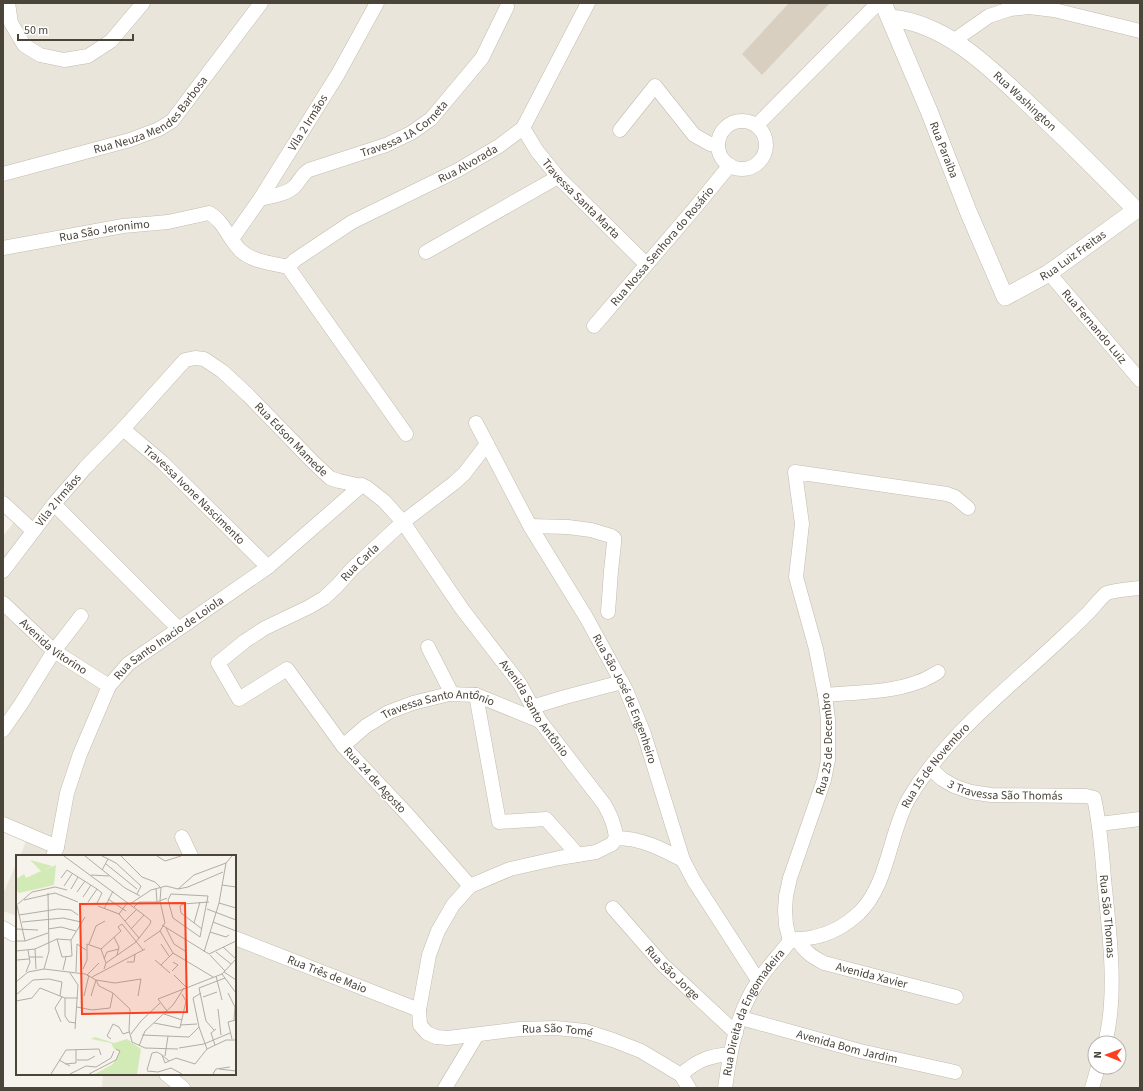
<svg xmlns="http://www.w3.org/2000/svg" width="1143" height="1091" font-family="'Source Sans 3',sans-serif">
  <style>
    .residential { fill: #eae5da; fill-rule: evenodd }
    .building { fill: #d8cfc1 }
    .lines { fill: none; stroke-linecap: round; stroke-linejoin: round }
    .minor-casing { stroke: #c2bbae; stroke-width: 15 }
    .tertiary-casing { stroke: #c2bbae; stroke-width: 18 }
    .minor { stroke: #fff; stroke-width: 14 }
    .tertiary { stroke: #fff; stroke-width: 17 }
    .labels { text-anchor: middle; stroke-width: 3; stroke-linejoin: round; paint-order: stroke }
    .street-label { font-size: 12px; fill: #4b4439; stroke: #fff }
    .inset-road { fill: none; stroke: #b2ada4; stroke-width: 1 }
    .view { fill: #fc3f1d; fill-opacity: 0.15; stroke: #fc3f1d; stroke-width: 2 }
    .inset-edge { fill: none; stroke: #4b4439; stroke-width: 2 }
  </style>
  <rect width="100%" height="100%" fill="#f6f3ec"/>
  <path class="residential" d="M3 3H1140V1088H102L103 1074H235V856H20L30 831 3 816V536L18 517 3 500ZM1095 1043H1119V1067H1095Z
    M17 862V916L3 911V894Z"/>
  <path class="building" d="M789 3H830L762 75 742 54Z"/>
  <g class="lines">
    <defs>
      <g id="minor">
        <path d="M8 3 11 23 24 45 40 55 64 60 88 56 111 41 143 3"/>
        <path d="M953 41 989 16 1010 9 1029 7 1054 10 1140 31"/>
        <circle cx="742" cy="145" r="24"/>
        <path d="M757 125 878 3"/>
        <path id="s1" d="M523 128 537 151 558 177 646 264"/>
        <path d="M620 130 655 86 694 135 710 144 718 145"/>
        <path id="s2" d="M3 174 130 140 159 129 172 121 261 3"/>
        <path id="s3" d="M260 199C272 196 285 195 294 187 300 181 302 174 309 170L386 145 411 133 431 119 482 58 507 7"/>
        <path id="s4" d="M232 239 260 199 338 74 377 3"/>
        <path id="s5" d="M3 248 123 226 168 222 209 213C224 221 229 240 241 251 253 262 273 263 288 267L406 434"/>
        <path d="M426 252 558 177"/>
        <path id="s6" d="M288 267 295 260 352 222 458 170 499 146 523 128 588 3"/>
        <path id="s7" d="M1049 273 1140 380"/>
        <path id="s8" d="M594 326 694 209 730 165"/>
        <path id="s9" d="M476 423 530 526 586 617 626 690 644 734 683 860 694 881 758 980"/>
        <path id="s10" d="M123 429 185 360 195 358 204 359 222 371 248 395 313 462 330 478 339 481 366 487 384 501 403 522 462 609 520 684 540 721 604 804C611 816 615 825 616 838"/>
        <path d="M3 503 33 531"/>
        <path d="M54 504 178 628"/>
        <path d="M530 526 568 527 591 530 611 536 614 538V543L611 571 608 612"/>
        <path id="s11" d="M3 571 54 504 85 468 123 429 162 462 268 567"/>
        <path id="s12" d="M3 603 54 651 109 686"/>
        <path d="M428 647 452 694"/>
        <path d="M476 695 499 822 546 819 578 855"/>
        <path d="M825 695C856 692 889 693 918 682 925 680 931 676 938 672"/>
        <path d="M532 707 565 697 622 682"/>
        <path d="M3 730 21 704 54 651 81 616"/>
        <path id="s13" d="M343 746 366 726 389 712 413 703 449 694 476 695 540 721"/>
        <path id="s14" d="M930 768 942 779 954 786 971 792 991 795 1086 796 1094 798C1100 824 1102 852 1104 879 1109 929 1118 994 1105 1043"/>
        <path d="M3 824 57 847"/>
        <path d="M1099 824 1140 819"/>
        <path d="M182 837 191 856"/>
        <path id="s15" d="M616 838 612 844 596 852 559 858 510 869 470 886 453 905 438 931 429 955 419 1010 420 1025 427 1033 436 1037 448 1038 520 1029 556 1028 585 1031 613 1040 641 1051 681 1075 689 1088"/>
        <path d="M616 838C641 838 662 849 683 860"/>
        <path id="s16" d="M53 856 57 847 67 793 80 754 109 686 128 664 268 567 362 485"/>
        <path id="s17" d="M470 886 407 814 343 746 287 669 239 699 218 663 245 641 265 628 309 607 324 598 337 586 353 568 403 522 454 483 464 474 487 444"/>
        <path id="s18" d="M613 908 662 964 736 1033"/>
        <path d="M3 928 13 934"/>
        <path id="s19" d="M235 938 419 1010"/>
        <path id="s20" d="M797 939C805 952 811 956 824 963L956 997"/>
        <path id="s21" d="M790 941 786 925 785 910 786 896 790 878 824 780 828 760V719L825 695 816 649 796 577 802 524 795 472 947 494 955 497 968 508"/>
        <path id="s22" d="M790 941C798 939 806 939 814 937 830 934 846 925 859 913 888 885 889 835 908 800 947 733 1011 687 1066 634 1074 627 1081 620 1088 613 1093 608 1102 596 1107 593 1115 590 1131 589 1140 588"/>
        <path id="s23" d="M741 1018 860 1051 955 1072"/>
        <path d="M166 1074 183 1088"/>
        <path d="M681 1075C697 1060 709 1056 730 1054"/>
        <path d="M445 1088 477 1035"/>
        <path id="s24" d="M725 1088C730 1052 737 1011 759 980 768 966 780 954 790 941"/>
        <path d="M1092 1088 1098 1067"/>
      </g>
      <g id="tertiary">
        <path id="s25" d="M883 3 929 111 968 211 1005 297 1049 273 1136 210C1104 177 1071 144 1037 112 995 73 950 24 891 18"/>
      </g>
    </defs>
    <use href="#minor" class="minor-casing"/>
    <use href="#tertiary" class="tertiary-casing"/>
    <use href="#minor" class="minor"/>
    <use href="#tertiary" class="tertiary"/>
  </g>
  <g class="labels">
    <g class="street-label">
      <text transform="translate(1025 101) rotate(43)" y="4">Rua Washington</text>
      <text dy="4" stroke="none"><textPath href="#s2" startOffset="163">Rua Neuza Mendes Barbosa</textPath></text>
      <text dy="4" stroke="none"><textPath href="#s4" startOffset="139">Vila 2 Irmãos</textPath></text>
      <text dy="4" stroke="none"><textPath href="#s3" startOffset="164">Travessa 1A Corneta</textPath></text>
      <text dy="4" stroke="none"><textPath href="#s25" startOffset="159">Rua Paraiba</textPath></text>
      <text dy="4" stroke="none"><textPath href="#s6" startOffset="208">Rua Alvorada</textPath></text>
      <text dy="4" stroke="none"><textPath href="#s1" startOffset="92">Travessa Santa Marta</textPath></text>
      <text dy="4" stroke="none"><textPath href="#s5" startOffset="103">Rua São Jeronimo</textPath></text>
      <text dy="4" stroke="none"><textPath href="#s8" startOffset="105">Rua Nossa Senhora do Rosário</textPath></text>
      <text dy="4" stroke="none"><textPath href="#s25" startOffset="398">Rua Luiz Freitas</textPath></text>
      <text dy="4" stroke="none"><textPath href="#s7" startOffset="70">Rua Fernando Luiz</textPath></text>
      <text dy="4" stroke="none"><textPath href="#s10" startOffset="231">Rua Edson Mamede</textPath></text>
      <text dy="4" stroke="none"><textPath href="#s11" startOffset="283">Travessa Ivone Nascimento</textPath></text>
      <text dy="4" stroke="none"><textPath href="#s11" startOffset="90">Vila 2 Irmãos</textPath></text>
      <text dy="4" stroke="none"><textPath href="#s17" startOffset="558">Rua Carla</textPath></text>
      <text dy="4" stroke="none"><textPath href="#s16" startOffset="257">Rua Santo Inacio de Loiola</textPath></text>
      <text dy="4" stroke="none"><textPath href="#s12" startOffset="67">Avenida Vitorino</textPath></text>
      <text dy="4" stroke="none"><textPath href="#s9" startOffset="314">Rua São José de Engenheiro</textPath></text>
      <text dy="4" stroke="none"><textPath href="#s10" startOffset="602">Avenida Santo Antônio</textPath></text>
      <text dy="4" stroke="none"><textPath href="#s13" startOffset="108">Travessa Santo Antônio</textPath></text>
      <text dy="4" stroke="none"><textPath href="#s21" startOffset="204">Rua 25 de Decembro</textPath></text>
      <text dy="4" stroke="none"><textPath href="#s22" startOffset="244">Rua 15 de Novembro</textPath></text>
      <text transform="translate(375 780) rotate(47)" y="4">Rua 24 de Agosto</text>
      <text dy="4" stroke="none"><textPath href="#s14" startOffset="82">3 Travessa São Thomás</textPath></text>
      <text dy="4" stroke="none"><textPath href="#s14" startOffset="291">Rua São Thomas</textPath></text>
      <text dy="4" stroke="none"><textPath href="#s18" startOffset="88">Rua São Jorge</textPath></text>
      <text dy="4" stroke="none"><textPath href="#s19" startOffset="99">Rua Três de Maio</textPath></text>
      <text dy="4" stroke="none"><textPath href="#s20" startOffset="86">Avenida Xavier</textPath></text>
      <text dy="4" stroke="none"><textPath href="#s24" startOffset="82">Rua Direita da Engomadeira</textPath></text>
      <text dy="4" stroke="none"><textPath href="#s15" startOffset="451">Rua São Tomé</textPath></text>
      <text dy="4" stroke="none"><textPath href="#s23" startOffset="110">Avenida Bom Jardim</textPath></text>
    </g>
  </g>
  <g transform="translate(16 855)">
    <rect width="220" height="220" fill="#f6f3ec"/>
    <path d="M14 5 36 11 26 16 40 10 38 30 3 38 0 34V24L8 19 10 23 25 16ZM79 182 98 188 111 184 125 194 121 219H79L97 209 104 197 98 194 95 188 75 184Z" fill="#d2eab5"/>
    <path class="inset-road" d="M48 1 128 60 115 74M69 1 109 33 124 41M86 1 100 8 125 31 121 39M105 1 126 22 139 27 145 33 144 46 149 68 144 76 128 87M141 1 149 6 165 1M90 9 121 34M86 15 92 4M75 20 93 21M45 23 51 15 81 34 86 38 80 50M206 30 220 32M48 31 56 19M55 34 62 22M140 34 141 47M162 34 178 20 210 8M61 37 69 26M155 39 192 41 184 82 157 63 152 45ZM67 42 75 30M92 44 110 56M8 45 39 38 62 47M0 46 9 86M72 47 81 34M203 48 220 53M2 49 16 37 39 32 51 35M114 49 135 35 150 31 162 34 172 32 207 17M82 51 103 59 123 83M118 52 123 47H141L151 43M88 54 97 36M191 54 220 65M103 59 112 47M3 60 42 54 55 55 62 60M109 66 121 54M6 67 47 63 65 67M197 67 220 76M178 68 184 47M146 70 193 99 220 86M150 73 158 89 169 96M0 74 22 75M32 74 45 72 60 76M186 74 165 58 164 51 167 49 193 47M144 76 157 98 197 122M194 77 210 82 213 80M98 82 103 92 101 100M41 84 46 102 56 101 55 85 69 62M0 86H9L32 78M73 89 80 71 89 66M145 89 153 101M207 92 220 104M19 94 20 114M85 94 105 76 102 72 106 69 127 95M0 96 19 94 41 84 55 85M188 97 203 48 210 8 216 1M200 97 215 109M194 100 209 116M13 102H27M88 104 91 97 103 94M1 105 13 104M139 105 154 118M111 107H118L119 99M145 110 157 98M28 114 33 96 32 38M67 114 71 105V89L85 94 90 108M88 114 90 108 120 87 134 69 135 66 128 60M47 115 50 102M156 116 162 110 157 107M10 117 14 107 12 95M60 117 61 89 70 95M208 117 220 125M54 118 62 130 59 174M206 119 220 138M71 120 83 108M158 120 170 132M200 121 206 145M76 122 129 94M80 125 83 131 97 138 114 154 113 175 116 187 129 193 162 194M80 125 99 128 125 124 122 141M0 127 12 117 28 114 69 119 80 125M212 138 219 152 218 165M0 140 17 125 33 124 46 127 44 141M68 141 73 120M75 141 80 125M187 142 201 137M49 143V161L53 167 60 168M0 146 16 143 24 133 49 143H62M61 152 76 155 94 153 97 138M202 154 205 180M151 156 142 144 206 119 220 104M148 159 166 165M45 167 39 153 46 142M138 168 164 173 170 146 166 139M164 170 181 169M183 172 191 194M198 175 190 166 183 133 209 123M115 179 125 166 144 148M126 180 173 182 183 172 177 143 185 138M95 184 91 181 97 169 103 172 107 179 113 177M216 184 212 167 220 165M199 190 195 178 200 174M123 191 129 176 157 150 168 133M163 193 188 189 214 178M149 201 152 181M43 205 54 211M61 205H72L79 201M153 206 146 200 149 208 153 206 158 204 160 203 179 209 191 194 210 185H220M49 209 60 208V195M203 214 220 216M131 215 136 198 141 197 146 200M131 216 142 217 155 213 166 219M35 219 50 195 83 194 85 200M54 219 70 211 80 212 95 203 98 196M73 219 100 205 104 196 100 194M197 219 200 214 214 212"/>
    <path class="view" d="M169 48 171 157 66 159 64 49Z"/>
    <rect width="220" height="220" class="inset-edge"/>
  </g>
  <rect width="1143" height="1091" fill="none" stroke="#4b4439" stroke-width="8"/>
  <g transform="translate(1107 1055) rotate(271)"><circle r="19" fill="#ffffff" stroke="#b7b4b0"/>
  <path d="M0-3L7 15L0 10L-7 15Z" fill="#fc3f1d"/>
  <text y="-6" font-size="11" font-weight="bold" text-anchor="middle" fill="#4b4439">N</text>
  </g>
  <path d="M18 34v6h115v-6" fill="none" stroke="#4b4439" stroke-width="2"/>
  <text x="24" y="34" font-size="12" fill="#4b4439" stroke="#ffffff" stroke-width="3" paint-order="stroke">50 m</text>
</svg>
